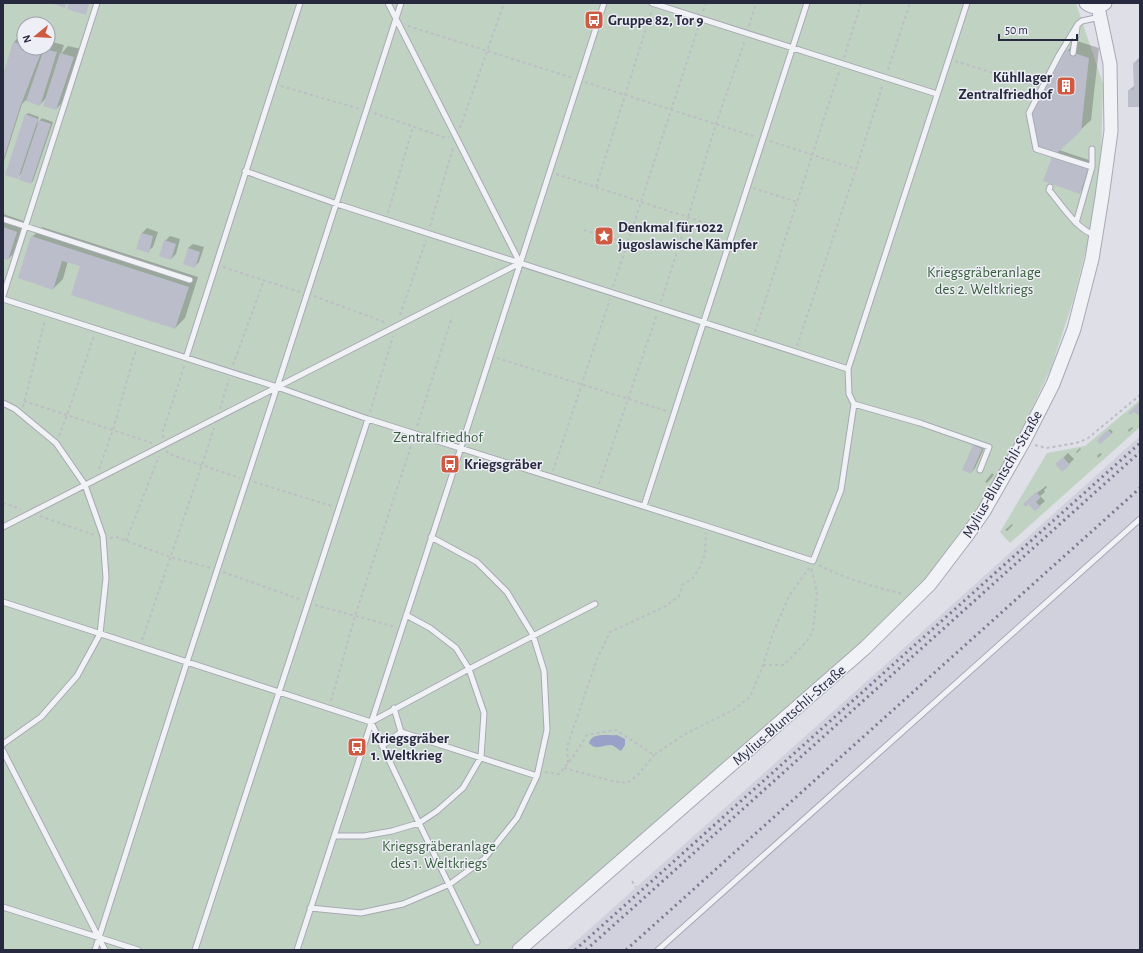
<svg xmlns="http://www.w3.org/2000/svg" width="1143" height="953" font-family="'Alegreya Sans',sans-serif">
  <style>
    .built { fill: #d1d1dd }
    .green { fill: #c0d2c1; fill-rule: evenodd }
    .water { fill: #99a1c9 }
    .shadow { fill: #0003 }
    .building { fill: #bcbdcb }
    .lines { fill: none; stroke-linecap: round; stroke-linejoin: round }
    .service-casing { stroke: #a8a8b5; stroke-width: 7 }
    .tertiary-casing { stroke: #a8a8b5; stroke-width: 15 }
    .path { stroke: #bcbec6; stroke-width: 2; stroke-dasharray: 3 3; stroke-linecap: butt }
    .service { stroke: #f1f2f6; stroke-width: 5 }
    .tertiary { stroke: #f1f2f6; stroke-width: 13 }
    .rail { stroke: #787992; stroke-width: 3; stroke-dasharray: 2 4; stroke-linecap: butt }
    .labels { text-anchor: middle; stroke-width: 3; stroke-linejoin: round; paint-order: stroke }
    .poi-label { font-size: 15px; font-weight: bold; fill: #27293f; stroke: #eeeff6; text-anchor: start }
    .park-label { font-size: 15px; fill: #345b39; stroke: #eeeff6 }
    .street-label { font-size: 15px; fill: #27293f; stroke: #eeeff6 }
  </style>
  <rect width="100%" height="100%" fill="#dfdfe8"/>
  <path class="built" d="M1140 436V950H566L943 613Z"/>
  <path class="green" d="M3 3H1076L1103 84 1101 157 1090 234 1073 301 1051 368 1013 448 985 496 959 534 926 579 862 645 509 950H3ZM24 24H48V48H24Z
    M1140 400V427L1010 543 1000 532 1047 453 1085 446Z"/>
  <path class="water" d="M617 735 625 739V745L621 751 612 745C602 745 596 751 589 743 592 732 608 736 617 735Z"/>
  <path class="shadow" d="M24 32V48H48V39L51 40 49 45 52 42 64 45 61 54 68 46 81 49 63 102 56 109 46 98 40 105 26 100 22 104 3 164V76L14 42Z
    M1077 41 1099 48 1091 120 1059 150 1095 162 1087 185 1080 192 1053 157 1058 152 1067 51Z
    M1140 57V106L1129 90 1135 85 1134 63Z
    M28 113 39 117 37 123 42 118 53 122 33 181 31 183 22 173 17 178 26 115Z
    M3 214 27 222 18 249 8 259 3 257Z
    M42 227 198 277 185 318 175 328 81 266 68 261 63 279 53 289 32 237Z
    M147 228 158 232 153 247 148 251 138 248 142 233Z
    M170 236 180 239 176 254 171 259 165 241Z
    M193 244 204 247 199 262 194 267 188 248Z
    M1132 427 1133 428 1129 432 1128 430Z
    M1110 429 1113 432 1100 443 1098 440Z
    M979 441 986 444 975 468 971 473 974 446Z
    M1080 448 1081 449 1077 453 1076 452Z
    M1068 453 1074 459 1062 471 1061 460Z
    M1100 453 1102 454 1098 458 1097 456Z
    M992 473 994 475 987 483 985 482Z
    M1046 486 1047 487 1044 490 1045 492 1040 496 1045 501 1035 510 1029 499Z
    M1012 524 1013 525 1007 531 1005 530Z"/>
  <path class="building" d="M51 3H66L65 8Z
    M69 3H89L86 15 67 9Z
    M13 42 24 45V48H36L42 50 20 107 3 161V76Z
    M44 49 57 52 40 106 26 101Z
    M1066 50 1089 58 1081 131 1057 153 1037 147 1031 114Z
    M60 53 74 57 56 110 43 106Z
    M1140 62V107H1128V90H1134L1133 63Z
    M25 114 38 119 18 179 5 175Z
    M39 120 51 124 31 184 19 180Z
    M1052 157 1088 169 1080 194 1043 181Z
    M3 227 17 232 8 260 3 258Z
    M141 233 153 236 149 253 136 249Z
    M31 236 189 287 175 329 71 295 80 266 62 261 53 290 18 278Z
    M164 240 176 244 171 260 159 256Z
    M188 248 200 252 195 268 183 264Z
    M1140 402V412L1137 415 1134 412 1130 415 1128 413Z
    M1108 430 1112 434 1100 444 1097 440Z
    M973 445 982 449 971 474 962 470Z
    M1063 457 1070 465 1062 472 1055 464Z
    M1036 492 1041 497 1036 502 1041 507 1035 511 1028 504 1026 507 1023 504Z"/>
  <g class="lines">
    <defs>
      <path id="service" d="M652 3 937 94
        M1073 53 1077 27
        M1092 167 1036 149 1029 113 1059 55 1078 24 1082 21 1100 17
        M245 171 337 204 848 369
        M1050 187 1049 190C1061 204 1077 230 1095 235
        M3 219 190 280
        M1076 223 1092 167V149
        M3 296 97 3
        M3 299 277 387 368 419 706 526 813 561 841 490 854 404 849 394 848 369 967 3
        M186 358 300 3
        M3 403 15 409 56 443 85 485 103 536 106 578 100 634 77 676 41 717 3 744
        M854 404 920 423 989 447 980 470
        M644 506 807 3
        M3 527 520 263 388 3
        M3 602 371 722 469 669 595 604
        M394 708 401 732
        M371 722 419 823 477 942
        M382 746 401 732 537 776
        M3 751 105 950
        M335 836H364L392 831 419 823 437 811 463 788 481 757 484 713 469 669 456 648 430 628 406 615
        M3 907 138 950
        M310 908 361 913 403 904 450 884 484 859 517 818 537 776 547 730 544 671 533 635 507 592 477 562 431 537
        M95 950 187 662 277 387 401 3
        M195 950 368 419
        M297 950 455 466 604 3
        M658 950 1140 519"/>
      <path id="tertiary" d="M1086 3C1092 8 1099 8 1105 3
        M519 950 865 648 930 584 968 534 984 511 1024 441 1053 384 1074 329 1092 259 1102 197 1111 131 1110 64 1098 7"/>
    </defs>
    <use href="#service" class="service-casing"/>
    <use href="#tertiary" class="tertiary-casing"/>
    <path class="path" d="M703 11 706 3
      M408 26 573 78
      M749 26 756 3
      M844 58 861 3
      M955 61 1035 86
      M888 70 910 3
      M585 82 756 137
      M281 86 360 109
      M374 113 443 137H449
      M460 128 504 3
      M770 141 856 169 883 84
      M556 174 727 230
      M596 187 652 10
      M753 188 797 202
      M388 213 413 127
      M430 226 453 148
      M584 230 627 243
      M223 267 300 292
      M613 287 699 25
      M314 296 387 323
      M661 302 688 217 716 124 745 40
      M400 315 426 240
      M755 332 840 69
      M797 346 856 169
      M497 358 667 411
      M233 365 264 280
      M24 401 152 443
      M23 407 45 320
      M220 409 229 379
      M370 412 393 336
      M417 426 452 317
      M59 436 67 415 94 336
      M163 438V431L185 364
      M1035 445 1046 448 1076 443 1087 439 1140 395
      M166 451 169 454 240 478
      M99 469 113 430 136 349
      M553 471 610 299
      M254 482 332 506
      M599 484 657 314
      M3 503 21 509
      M40 516 94 535
      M110 538 116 537 170 557 211 568
      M126 541 159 456
      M819 565C845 579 875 587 903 594
      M223 572 302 600
      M315 605 396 627
      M142 640 202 465 214 428
      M763 665H784L807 641 813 631 817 592 811 568
      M331 701 355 616 413 440
      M568 763 567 747 597 659 610 632 666 606 679 596 683 584 693 578 700 567 705 554 706 533
      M564 768 612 781 627 783 637 776 654 755
      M545 772 559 774 573 757 587 735 616 730 654 755 685 734 733 710 750 697 762 668 773 633 789 596 809 568
      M632 881 636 887"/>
    <use href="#service" class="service"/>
    <use href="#tertiary" class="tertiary"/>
    <path class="rail" d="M575 950 1140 443
      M586 950 1140 452
      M626 950 1140 488"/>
  </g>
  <defs>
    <symbol id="bus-square" viewBox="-11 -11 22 22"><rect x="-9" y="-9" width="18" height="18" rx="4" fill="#d05941" stroke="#eeeff6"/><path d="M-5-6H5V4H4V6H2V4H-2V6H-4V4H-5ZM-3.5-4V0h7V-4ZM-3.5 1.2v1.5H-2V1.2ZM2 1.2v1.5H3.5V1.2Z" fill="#fff"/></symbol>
    <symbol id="building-square" viewBox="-11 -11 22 22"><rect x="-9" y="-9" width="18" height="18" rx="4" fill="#d05941" stroke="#eeeff6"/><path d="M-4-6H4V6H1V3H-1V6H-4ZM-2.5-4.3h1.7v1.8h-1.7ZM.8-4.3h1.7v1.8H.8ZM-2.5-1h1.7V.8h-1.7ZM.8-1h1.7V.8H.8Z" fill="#fff"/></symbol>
    <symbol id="sight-square" viewBox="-11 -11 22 22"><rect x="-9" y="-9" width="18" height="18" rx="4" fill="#d05941" stroke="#eeeff6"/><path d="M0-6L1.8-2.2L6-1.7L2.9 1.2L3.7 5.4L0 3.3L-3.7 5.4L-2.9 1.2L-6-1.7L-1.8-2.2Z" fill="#fff"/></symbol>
  </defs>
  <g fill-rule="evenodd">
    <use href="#bus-square" x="583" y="9" width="22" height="22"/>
    <use href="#building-square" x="1055" y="75" width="22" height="22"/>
    <use href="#sight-square" x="593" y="225" width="22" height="22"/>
    <use href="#bus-square" x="439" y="453" width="22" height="22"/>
    <use href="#bus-square" x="346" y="736" width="22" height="22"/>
  </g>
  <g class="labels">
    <g class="poi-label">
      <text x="608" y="25">Gruppe 82, Tor 9</text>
      <text x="1052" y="82" text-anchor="end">Kühllager<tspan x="1052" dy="17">Zentralfriedhof</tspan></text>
      <text x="618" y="232">Denkmal für 1022<tspan x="618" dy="17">jugoslawische Kämpfer</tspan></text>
      <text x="464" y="469">Kriegsgräber</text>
      <text x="371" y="743">Kriegsgräber<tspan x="371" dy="17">1. Weltkrieg</tspan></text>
    </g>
    <g class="park-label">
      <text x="984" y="277">Kriegsgräberanlage<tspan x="984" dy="17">des 2. Weltkriegs</tspan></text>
      <text x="438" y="442">Zentralfriedhof</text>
      <text x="439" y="851">Kriegsgräberanlage<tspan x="439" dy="17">des 1. Weltkriegs</tspan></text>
    </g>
    <g class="street-label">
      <text transform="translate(1002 474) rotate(-60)" y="5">Mylius-Bluntschli-Straße</text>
      <text transform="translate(789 715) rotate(-41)" y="5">Mylius-Bluntschli-Straße</text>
    </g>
  </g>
  <rect width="1143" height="953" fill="none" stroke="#27293f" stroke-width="8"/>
  <g transform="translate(36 36) rotate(252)"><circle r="19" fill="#eeeff6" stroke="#9ea0ad"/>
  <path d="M0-3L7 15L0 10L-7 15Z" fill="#d05941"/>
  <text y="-6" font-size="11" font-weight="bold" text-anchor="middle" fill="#27293f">N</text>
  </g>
  <path d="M999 34v6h78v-6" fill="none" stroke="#27293f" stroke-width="2"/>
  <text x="1005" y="34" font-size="12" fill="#27293f" stroke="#eeeff6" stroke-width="3" paint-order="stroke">50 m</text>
</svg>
